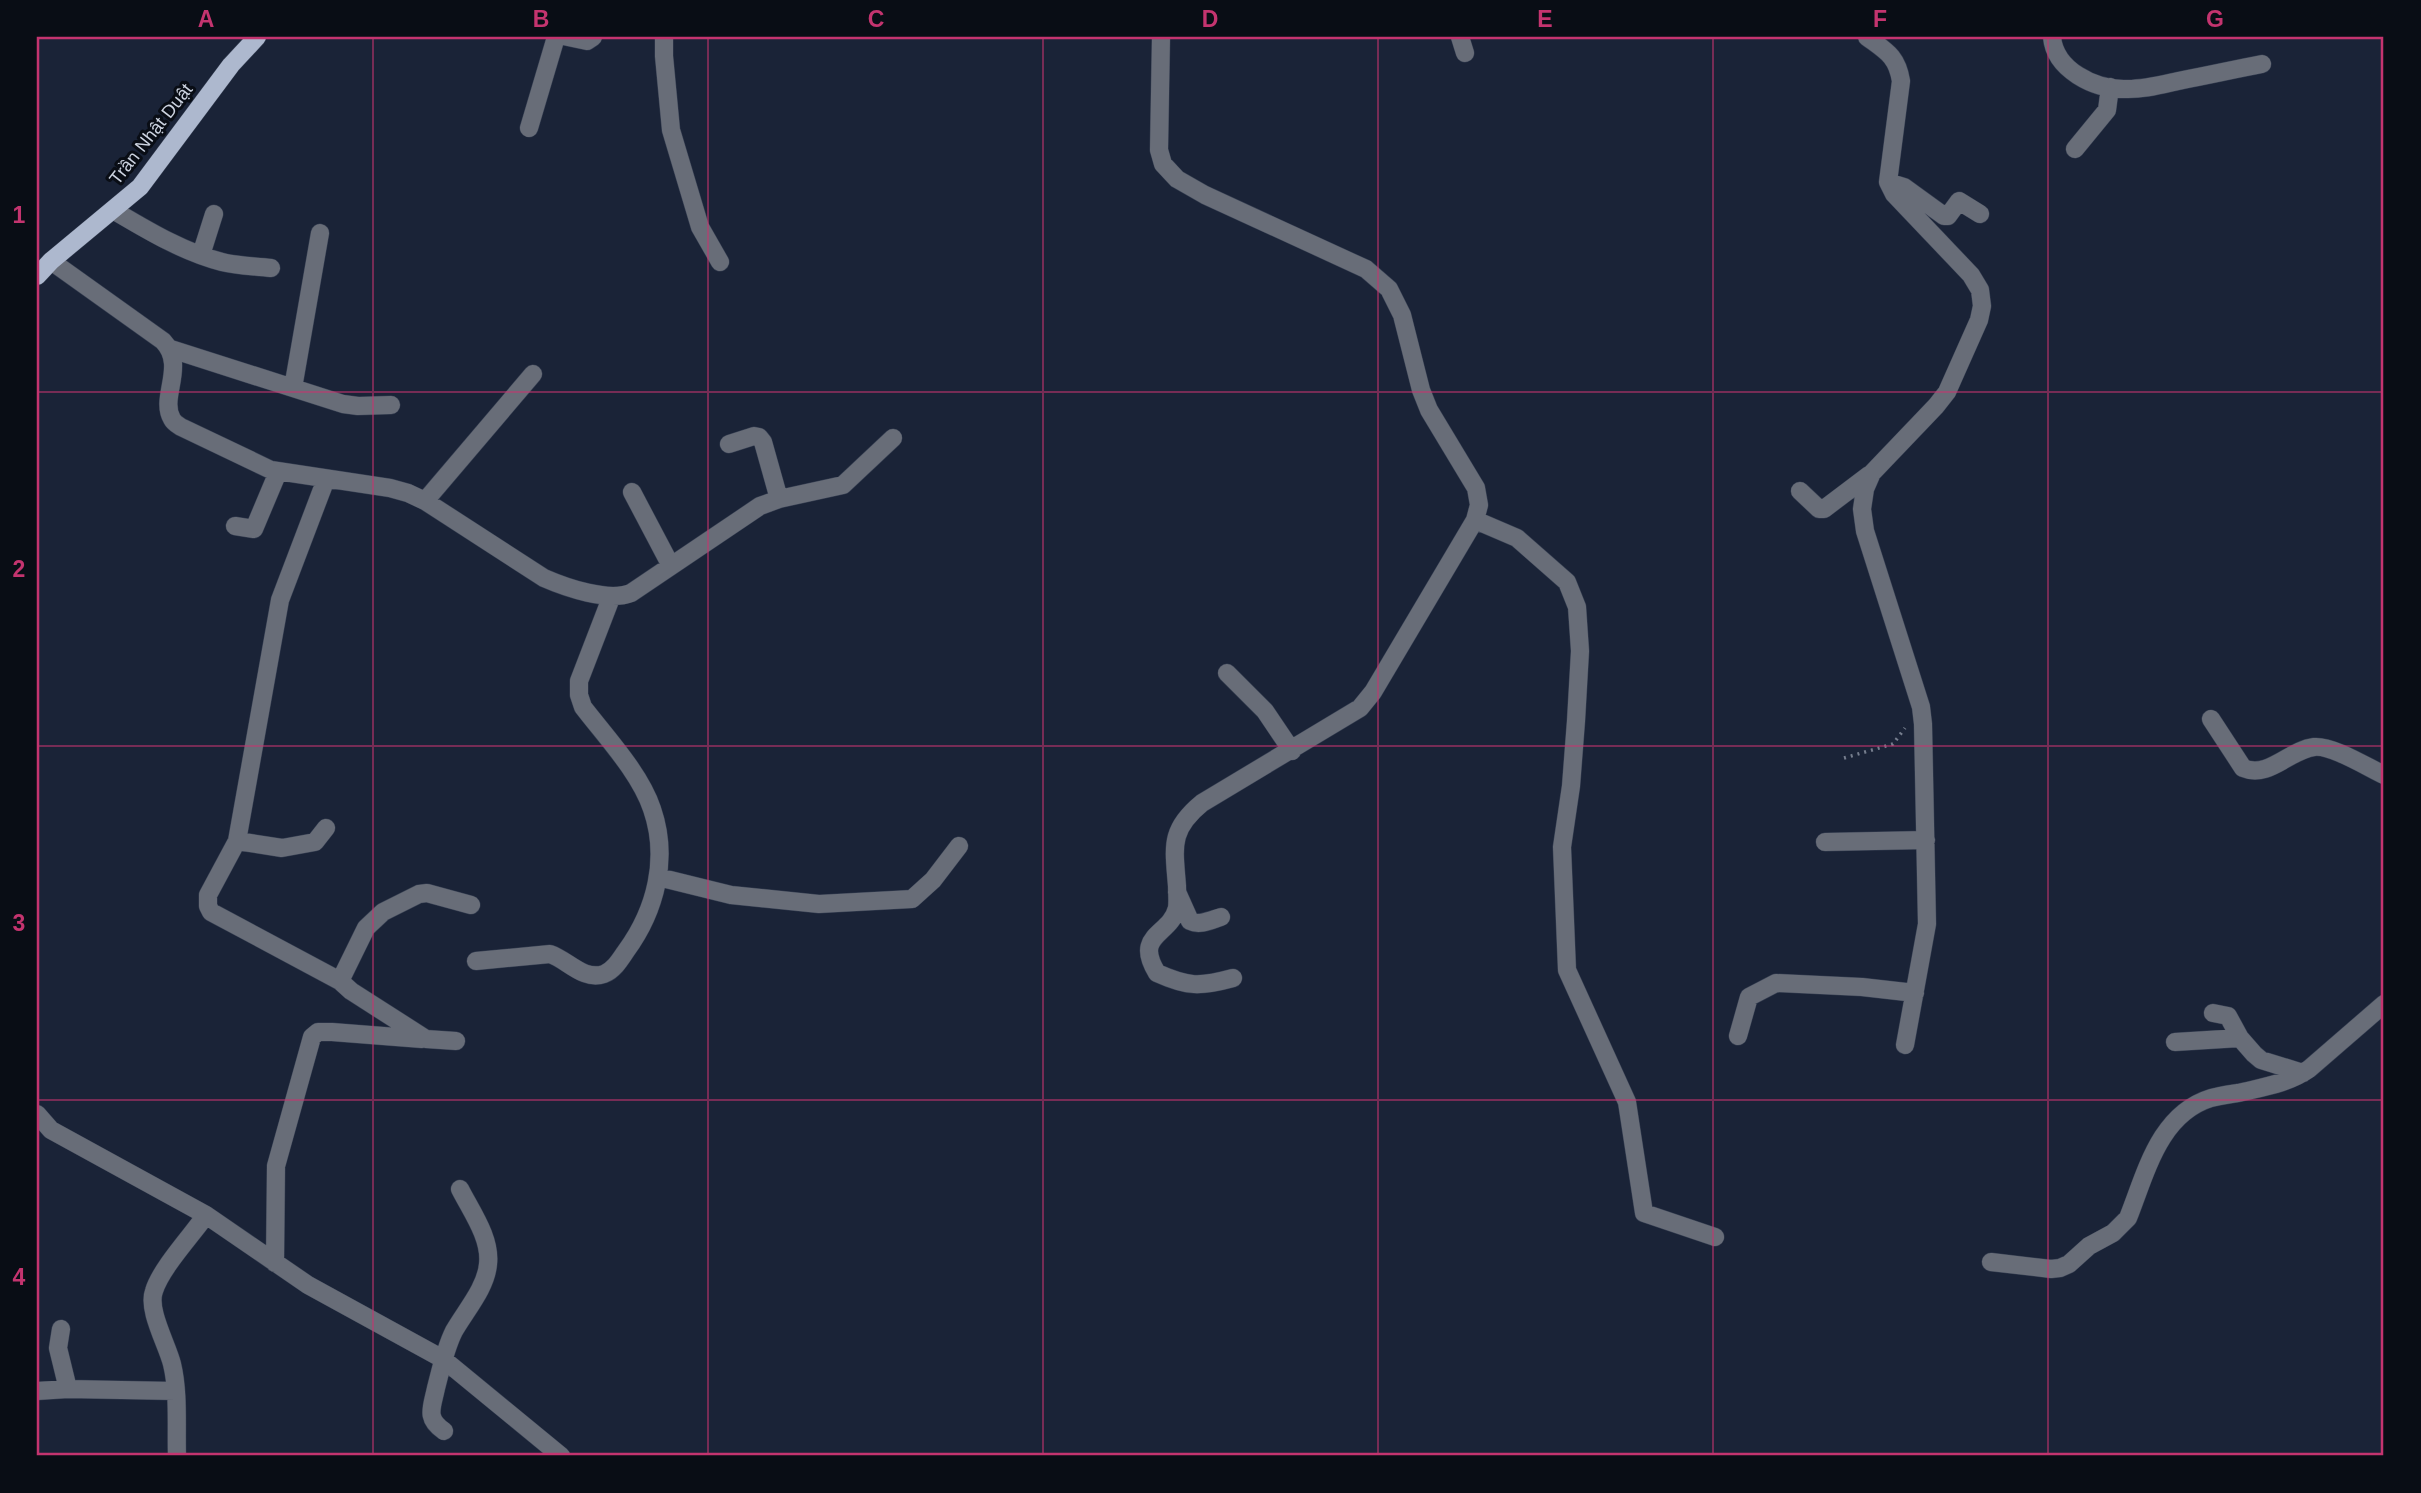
<svg xmlns="http://www.w3.org/2000/svg" width="2421" height="1493" font-family="Helvetica,sans-serif">
  <style>
    .lines { fill: none; stroke-linecap: round; stroke-linejoin: round }
    .minor-casing { stroke: #363f52; stroke-width: 19 }
    .major-casing { stroke: #363f52; stroke-width: 19 }
    .path { stroke: #757d8d; stroke-width: 3.5; stroke-dasharray: 2 5; stroke-linecap: butt }
    .minor { stroke: #686d78; stroke-width: 18 }
    .major { stroke: #adb8ce; stroke-width: 18 }
    .grid { fill: none; stroke: #c4346f; stroke-width: 2; stroke-opacity: 0.55 }
    .labels { text-anchor: middle; stroke-width: 6; stroke-linejoin: round; paint-order: stroke }
    .street-label { font-size: 18px; fill: #ccd3e0; stroke: #090d15 }
    .neatline { fill: none; stroke: #c4346f; stroke-width: 2.5 }
    .grid-label { font-size: 23px; text-anchor: middle; font-weight: bold; fill: #c4346f }
  </style>
  <rect width="100%" height="100%" fill="#1a2337"/>
  <g class="lines">
    <defs>
      <path id="minor" d="M568 37 587 41 593 37
        M664 37V56L671 130 700 227 720 262
        M1161 37 1159 150 1163 164 1177 179 1205 195 1366 269 1389 289 1402 315 1421 390 1429 410 1476 488 1479 505 1475 520 1373 692 1360 708 1202 803C1169 830 1174 847 1177 886 1177 893 1178 901 1177 908 1170 936 1133 934 1157 973 1188 987 1200 987 1233 978
        M1460 37 1465 53
        M1867 37C1886 51 1897 56 1901 81L1888 182 1894 194 1971 275 1980 290 1982 306 1979 320 1947 392 1936 406 1872 473 1865 489 1862 509 1865 531 1921 707 1923 724 1927 924 1905 1045
        M2052 37C2055 70 2094 89 2124 89 2144 90 2164 84 2183 80 2209 75 2236 69 2262 64
        M529 128 556 37
        M2075 149 2107 110 2110 87
        M1888 182 1904 187 1944 216H1948L1959 201 1980 214
        M113 210C147 230 183 252 222 262 237 266 255 266 271 268
        M201 255 214 214
        M51 261 163 341C187 366 159 397 172 419 174 423 178 425 181 427L271 470 390 488 408 493 425 501 544 578C567 588 608 602 631 593L760 506 779 499 843 485 893 438
        M171 349 343 404 358 406 391 405
        M293 388 320 233
        M729 444 754 436 759 437 763 442 779 499
        M326 479 280 600 237 841 208 895V906L211 912 340 981 351 991 426 1039 456 1041
        M1800 491 1819 509H1824L1869 475
        M632 492 671 566
        M425 501 533 374
        M1475 520 1517 538 1567 582 1577 607 1580 651 1576 721 1571 786 1562 847 1567 970 1627 1102 1644 1213 1715 1237
        M235 526 254 529 278 472
        M1227 673 1265 711 1292 751
        M2211 719 2243 768C2269 779 2289 750 2314 747 2332 745 2367 767 2384 775
        M237 841 282 848 315 842 326 828
        M1825 842 1926 840
        M658 877 731 895 819 904 912 899 933 880 959 846
        M1177 892 1190 921C1200 926 1211 920 1221 917
        M476 961 550 954C568 960 583 981 604 974 614 970 620 960 626 951 656 910 669 858 652 809 640 773 606 737 583 707L579 695V681L611 598
        M340 981 366 928 383 912 419 894 427 893 471 905
        M2213 1013 2228 1016 2240 1038 2254 1054 2261 1060 2303 1073
        M1738 1036 1749 997 1776 983 1862 987 1915 993
        M2175 1042 2240 1038
        M37 1114 51 1130 206 1215 308 1285 443 1359 561 1456
        M1991 1262 2051 1269 2060 1268 2069 1264 2089 1246 2113 1233 2128 1218C2146 1173 2159 1114 2211 1098 2220 1096 2229 1094 2238 1093 2263 1087 2287 1084 2309 1069L2384 1004
        M275 1263 276 1166 312 1037 318 1032H332L422 1039
        M61 1329 58 1348 68 1389
        M37 1391 68 1389 175 1391
        M444 1431C425 1418 432 1408 436 1388 441 1369 445 1349 454 1331 466 1310 486 1288 488 1264 491 1238 471 1211 460 1189
        M177 1456C176 1427 179 1393 172 1364 167 1344 147 1310 154 1291 161 1268 192 1235 206 1215"/>
      <path id="major" d="M37 276 51 261 140 187 231 65 257 37"/>
    </defs>
    <use href="#minor" class="minor-casing"/>
    <use href="#major" class="major-casing"/>
    <path class="path" d="M1844 758 1893 744 1905 728"/>
    <use href="#minor" class="minor"/>
    <use href="#major" class="major"/>
  </g>
  <path class="grid" d="M373 37V1456M708 37V1456M1043 37V1456M1378 37V1456M1713 37V1456M2048 37V1456M37 392H2384M37 746H2384M37 1100H2384"/>
  <g class="labels">
    <g class="street-label">
      <text transform="translate(151 134) rotate(-52)" y="6">Trần Nhật Duật</text>
    </g>
  </g>
  <rect width="2421" height="1493" fill="none" stroke="#090d15" stroke-width="77"/>
  <rect x="38" y="38" width="2344" height="1416" class="neatline"/>
  <g class="grid-label">
    <text x="206" y="27">A</text>
    <text x="541" y="27">B</text>
    <text x="876" y="27">C</text>
    <text x="1210" y="27">D</text>
    <text x="1545" y="27">E</text>
    <text x="1880" y="27">F</text>
    <text x="2215" y="27">G</text>
    <text x="19" y="223">1</text>
    <text x="19" y="577">2</text>
    <text x="19" y="931">3</text>
    <text x="19" y="1285">4</text>
  </g>
</svg>
